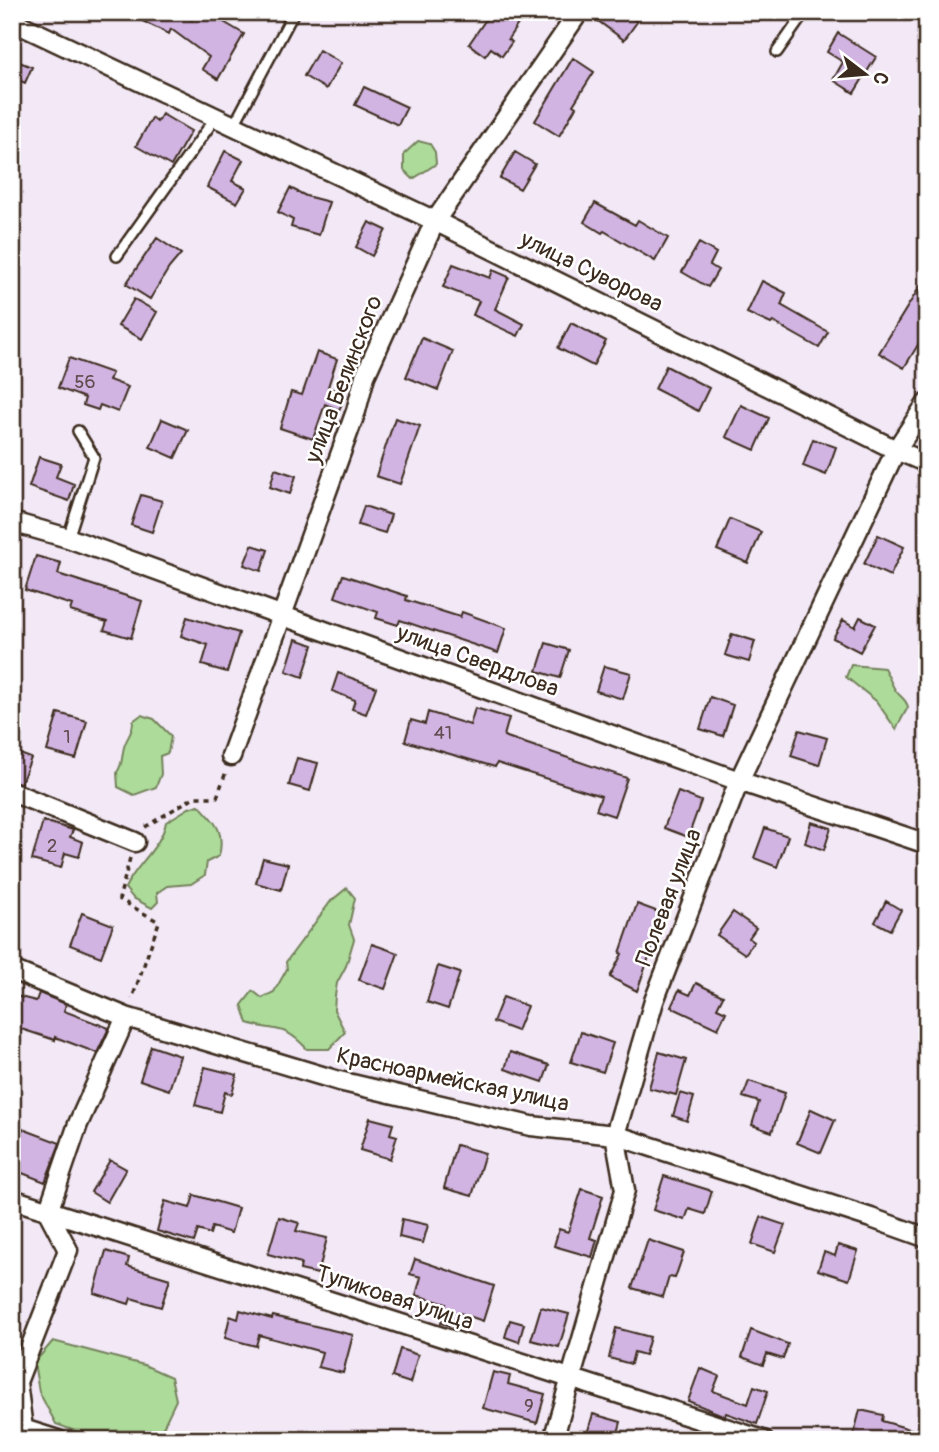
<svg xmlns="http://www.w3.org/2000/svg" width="939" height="1452" font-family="Pangolin,sans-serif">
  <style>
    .green { fill: #addb9a; stroke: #74825c; stroke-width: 2 }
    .building { fill: #d2b4e2; stroke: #3b2a1e; stroke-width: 2 }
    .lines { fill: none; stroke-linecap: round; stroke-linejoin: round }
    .service-casing { stroke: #3b2a1e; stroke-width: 14 }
    .minor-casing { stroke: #3b2a1e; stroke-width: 23 }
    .path { stroke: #3b2a1e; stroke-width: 3.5; stroke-dasharray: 5 5; stroke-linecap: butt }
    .service { stroke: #fff; stroke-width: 9 }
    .minor { stroke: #fff; stroke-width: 18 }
    .labels { text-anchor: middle; stroke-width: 5; stroke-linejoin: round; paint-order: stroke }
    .number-label { font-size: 19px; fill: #614c4f }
    .street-label { font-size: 23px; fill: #3b2a1e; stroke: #fff }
  </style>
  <rect width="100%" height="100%" fill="#f2e8f6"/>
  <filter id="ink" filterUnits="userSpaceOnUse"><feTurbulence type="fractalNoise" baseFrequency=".0143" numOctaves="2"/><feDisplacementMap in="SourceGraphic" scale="14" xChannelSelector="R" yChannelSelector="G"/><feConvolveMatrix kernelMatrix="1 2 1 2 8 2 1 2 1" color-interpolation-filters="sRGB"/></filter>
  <g filter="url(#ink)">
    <path class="green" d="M418 141 430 144 435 152 436 164 413 179 404 170V154Z
      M851 665 884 668C889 676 891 684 896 691 901 698 906 699 908 707L896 729 876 701 846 677Z
      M141 715 154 719 171 736 168 753 160 756 161 774 156 787 134 795 118 787 117 772C124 763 121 754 125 744 129 734 133 732 133 721Z
      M199 805C216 823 225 831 219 856L207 862 205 875 191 884 167 886 157 893 158 902 152 908 133 898 125 888C136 865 162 846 166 822L189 808Z
      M347 888 355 898 349 925 354 939 346 966 337 983 335 996 334 1010 345 1032 329 1049H307C283 1023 278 1033 248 1023L242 1005 253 991 262 998 274 992 287 969 286 962 331 901Z
      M53 1341 144 1365 171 1377 176 1400 157 1440H99L56 1424 39 1392 34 1363Z"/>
    <path class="building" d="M124 12H180L192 20 197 12H228L222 21 244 34 218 79 202 69 209 57 171 29 169 34Z
      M491 12H526L508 39 512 42 502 56 491 48 485 56 469 44Z
      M590 12H623L637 22 624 40 590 15Z
      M838 33 876 57 854 93 833 80 843 62 827 52Z
      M319 50 341 63 326 89 304 76Z
      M573 58 594 72 573 105 576 107 559 136 535 121Z
      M12 59 32 67 25 83 12 77Z
      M364 87 407 107 398 125 355 105Z
      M162 114 191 131 171 166 136 146 152 118 157 122Z
      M225 151 243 160 232 181 246 188 237 203 207 187Z
      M515 152 535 164 520 189 500 178Z
      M290 188 306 196 329 202 319 235 291 227 293 220 278 212Z
      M595 203 635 225 638 220 668 238 655 261 604 231 602 233 584 222Z
      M369 222 386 230 372 256 356 247Z
      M157 238 181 254 169 268 150 299 126 284Z
      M699 243 716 253 710 265 718 270 708 287 682 272Z
      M453 264 490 278 493 270 509 277 495 309 524 324 518 336 473 315 479 301 443 287Z
      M927 275V330L904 368 879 353Z
      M762 281 786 293 781 305 828 332 819 348 773 322 771 324 747 313Z
      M134 299 157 312 142 339 118 326Z
      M571 323 606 341 593 366 558 348Z
      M422 338 453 351 438 390 406 377Z
      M317 352 337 359 328 387 346 395 339 410 325 404 313 439 280 428 291 392 302 395Z
      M69 358 112 373 109 380 128 387 118 412 100 405 98 410 83 405 85 398 58 388Z
      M666 366 709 388 698 411 655 389Z
      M741 405 769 418 755 450 726 437Z
      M395 418 420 426 400 484 376 476Z
      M162 419 188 430 175 458 150 447Z
      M813 439 836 447 826 475 803 466Z
      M39 457 61 464 56 477 74 484 69 501 29 487Z
      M275 469 296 476 290 494 270 487Z
      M141 495 162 501 152 532 131 525Z
      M364 506 391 515 385 533 358 525Z
      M730 519 761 532 748 563 717 550Z
      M878 535 904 547 890 576 864 564Z
      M252 545 268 550 261 571 244 565Z
      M36 556 61 563 58 574 142 601 131 638 104 630 107 622 70 611 72 605 25 590Z
      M343 575 407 596 406 600 460 617 462 612 506 628 498 653 400 620 398 625 376 618 378 612 335 597Z
      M187 617 239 633 227 672 202 665 208 645 181 636Z
      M860 617 875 625 860 652 833 638 843 620 855 627Z
      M732 634 755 641 749 662 725 655Z
      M296 639 313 645 303 677 286 671Z
      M546 643 569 650 560 678 537 671Z
      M604 666 631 673 623 699 596 691Z
      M338 673 376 687 366 714 352 709 355 700 332 691Z
      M710 697 733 705 723 736 700 729Z
      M475 708 509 718 504 736 627 778 614 816 596 810 601 796 497 763 495 767 405 741 411 720 425 724 428 712 470 725Z
      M58 713 87 721 76 759 47 751Z
      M799 730 827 738 819 765 791 756Z
      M12 751 31 758 21 783 12 781Z
      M297 758 318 763 310 791 289 785Z
      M678 792 701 801 688 837 664 828Z
      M43 821 73 830 70 837 83 842 79 857 65 853 61 868 32 860Z
      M811 822 831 828 824 850 805 843Z
      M765 828 788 836 777 867 754 858Z
      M263 858 288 864 281 890 256 883Z
      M886 901 901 910 890 930 875 922Z
      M637 904 664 914 637 991 610 977 622 954 620 953Z
      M733 912 756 928 749 938 754 942 745 954 717 935Z
      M82 913 113 925 101 957 70 945Z
      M372 944 398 953 385 989 359 980Z
      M438 966 460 973 448 1009 427 1002Z
      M696 983 723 996 717 1008 726 1012 718 1029 671 1007 679 990 690 995Z
      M39 993 66 1004 64 1011 109 1028 97 1053 55 1037V1040L12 1026V995L36 1001Z
      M503 997 527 1006 517 1031 493 1022Z
      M581 1032 613 1043 603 1072 571 1062Z
      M151 1046 180 1056 169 1090 140 1080Z
      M510 1052 549 1065 543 1082 505 1069Z
      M659 1052 686 1060 676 1095 649 1088Z
      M205 1067 237 1075 232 1094 225 1092 220 1112 195 1105Z
      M749 1081 785 1093 772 1132 752 1125 759 1102 743 1097Z
      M680 1093 694 1097 687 1121 673 1116Z
      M811 1109 835 1120 821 1153 797 1143Z
      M370 1118 393 1124 390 1134 397 1136 390 1159 360 1150Z
      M12 1125 60 1143 45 1182 12 1169Z
      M456 1145 485 1153 472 1196 444 1188Z
      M110 1160 126 1169 107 1202 91 1192Z
      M664 1176 712 1191 705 1214 689 1209 685 1220 653 1210Z
      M582 1189 603 1196 590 1238 597 1240 592 1257 554 1246 559 1229 568 1232Z
      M194 1195 238 1208 231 1233 212 1227 210 1234 198 1230 194 1242 157 1231 165 1201 190 1208Z
      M279 1217 299 1223 296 1231 327 1238 318 1274 300 1270 301 1263 268 1254Z
      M761 1217 785 1225 775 1252 752 1244Z
      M402 1219 428 1225 423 1243 399 1237Z
      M648 1240 684 1252 675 1278 669 1277 663 1297 632 1288Z
      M838 1245 858 1251 849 1280 818 1270 824 1252 835 1256Z
      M106 1251 129 1258 127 1266 170 1279 161 1307 131 1298 129 1304 94 1293Z
      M415 1259 494 1286 483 1321 460 1313 456 1327 441 1323 446 1304 416 1295 421 1277 410 1274Z
      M541 1307 569 1314 559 1347 531 1340Z
      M240 1310 272 1319 273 1316 353 1335 343 1373 318 1367 322 1352 259 1335 256 1346 225 1338 230 1316 238 1319Z
      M510 1320 524 1324 519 1342 505 1337Z
      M616 1328 650 1337 645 1355 634 1352 631 1364 609 1358Z
      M751 1330 788 1344 783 1359 767 1354 763 1365 742 1357Z
      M400 1349 418 1355 410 1383 392 1377Z
      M700 1368 719 1376 713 1391 748 1404 754 1386 768 1391 757 1424 726 1413 725 1416 688 1401Z
      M493 1372 510 1376 508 1384 545 1394 537 1423 483 1408Z
      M860 1410 883 1415 882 1421 927 1434V1440H867L853 1437Z
      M593 1414 621 1422 616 1440 587 1434Z"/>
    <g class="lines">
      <defs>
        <path id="service" d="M777 52 805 12
          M234 125 294 12
          M117 256 216 117
          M68 538 94 457 78 431"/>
        <path id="minor" d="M12 21 435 221 896 450 927 463
          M12 522 68 538 739 781 927 844
          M231 756 356 411 365 376 435 221 579 12
          M12 792 135 842
          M12 970 126 1017 339 1081 531 1126 615 1135 871 1218 927 1238
          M12 1199 763 1440
          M23 1429 58 1440
          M20 1440 23 1429 17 1382 68 1250 48 1212 78 1124 126 1017
          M553 1440 625 1190 615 1135 654 1001 739 781 896 450 927 403"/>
      </defs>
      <use href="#service" class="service-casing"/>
      <use href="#minor" class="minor-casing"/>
      <path class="path" d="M145 827 194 797H217L226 772
        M130 858 119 899 159 922 132 999"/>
      <use href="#service" class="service"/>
      <use href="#minor" class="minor"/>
    </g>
  </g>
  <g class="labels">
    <g class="number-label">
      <text x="85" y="388">56</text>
      <text x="443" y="739">41</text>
      <text x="67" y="743">1</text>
      <text x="52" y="852">2</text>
      <text x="529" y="1412">9</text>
    </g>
    <g class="street-label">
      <text transform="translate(592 271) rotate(26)" y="8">улица Суворова</text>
      <text transform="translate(343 379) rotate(-69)" y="8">улица Белинского</text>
      <text transform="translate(478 660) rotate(20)" y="8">улица Свердлова</text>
      <text transform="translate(668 897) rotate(-69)" y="8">Полевая улица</text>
      <text transform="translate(453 1079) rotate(12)" y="8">Красноармейская улица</text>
      <text transform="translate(395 1297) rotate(18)" y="8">Тупиковая улица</text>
    </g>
  </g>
  <rect width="939" height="1452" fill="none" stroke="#fff" stroke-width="42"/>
  <rect x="21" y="21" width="897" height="1410" fill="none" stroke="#3b2a1e" stroke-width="2.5" filter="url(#ink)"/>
  <g transform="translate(865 74) rotate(106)" stroke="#ffffff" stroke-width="5" paint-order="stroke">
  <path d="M0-5L12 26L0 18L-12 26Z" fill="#3b2a1e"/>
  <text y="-10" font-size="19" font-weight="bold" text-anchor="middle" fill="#3b2a1e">С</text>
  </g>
</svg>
